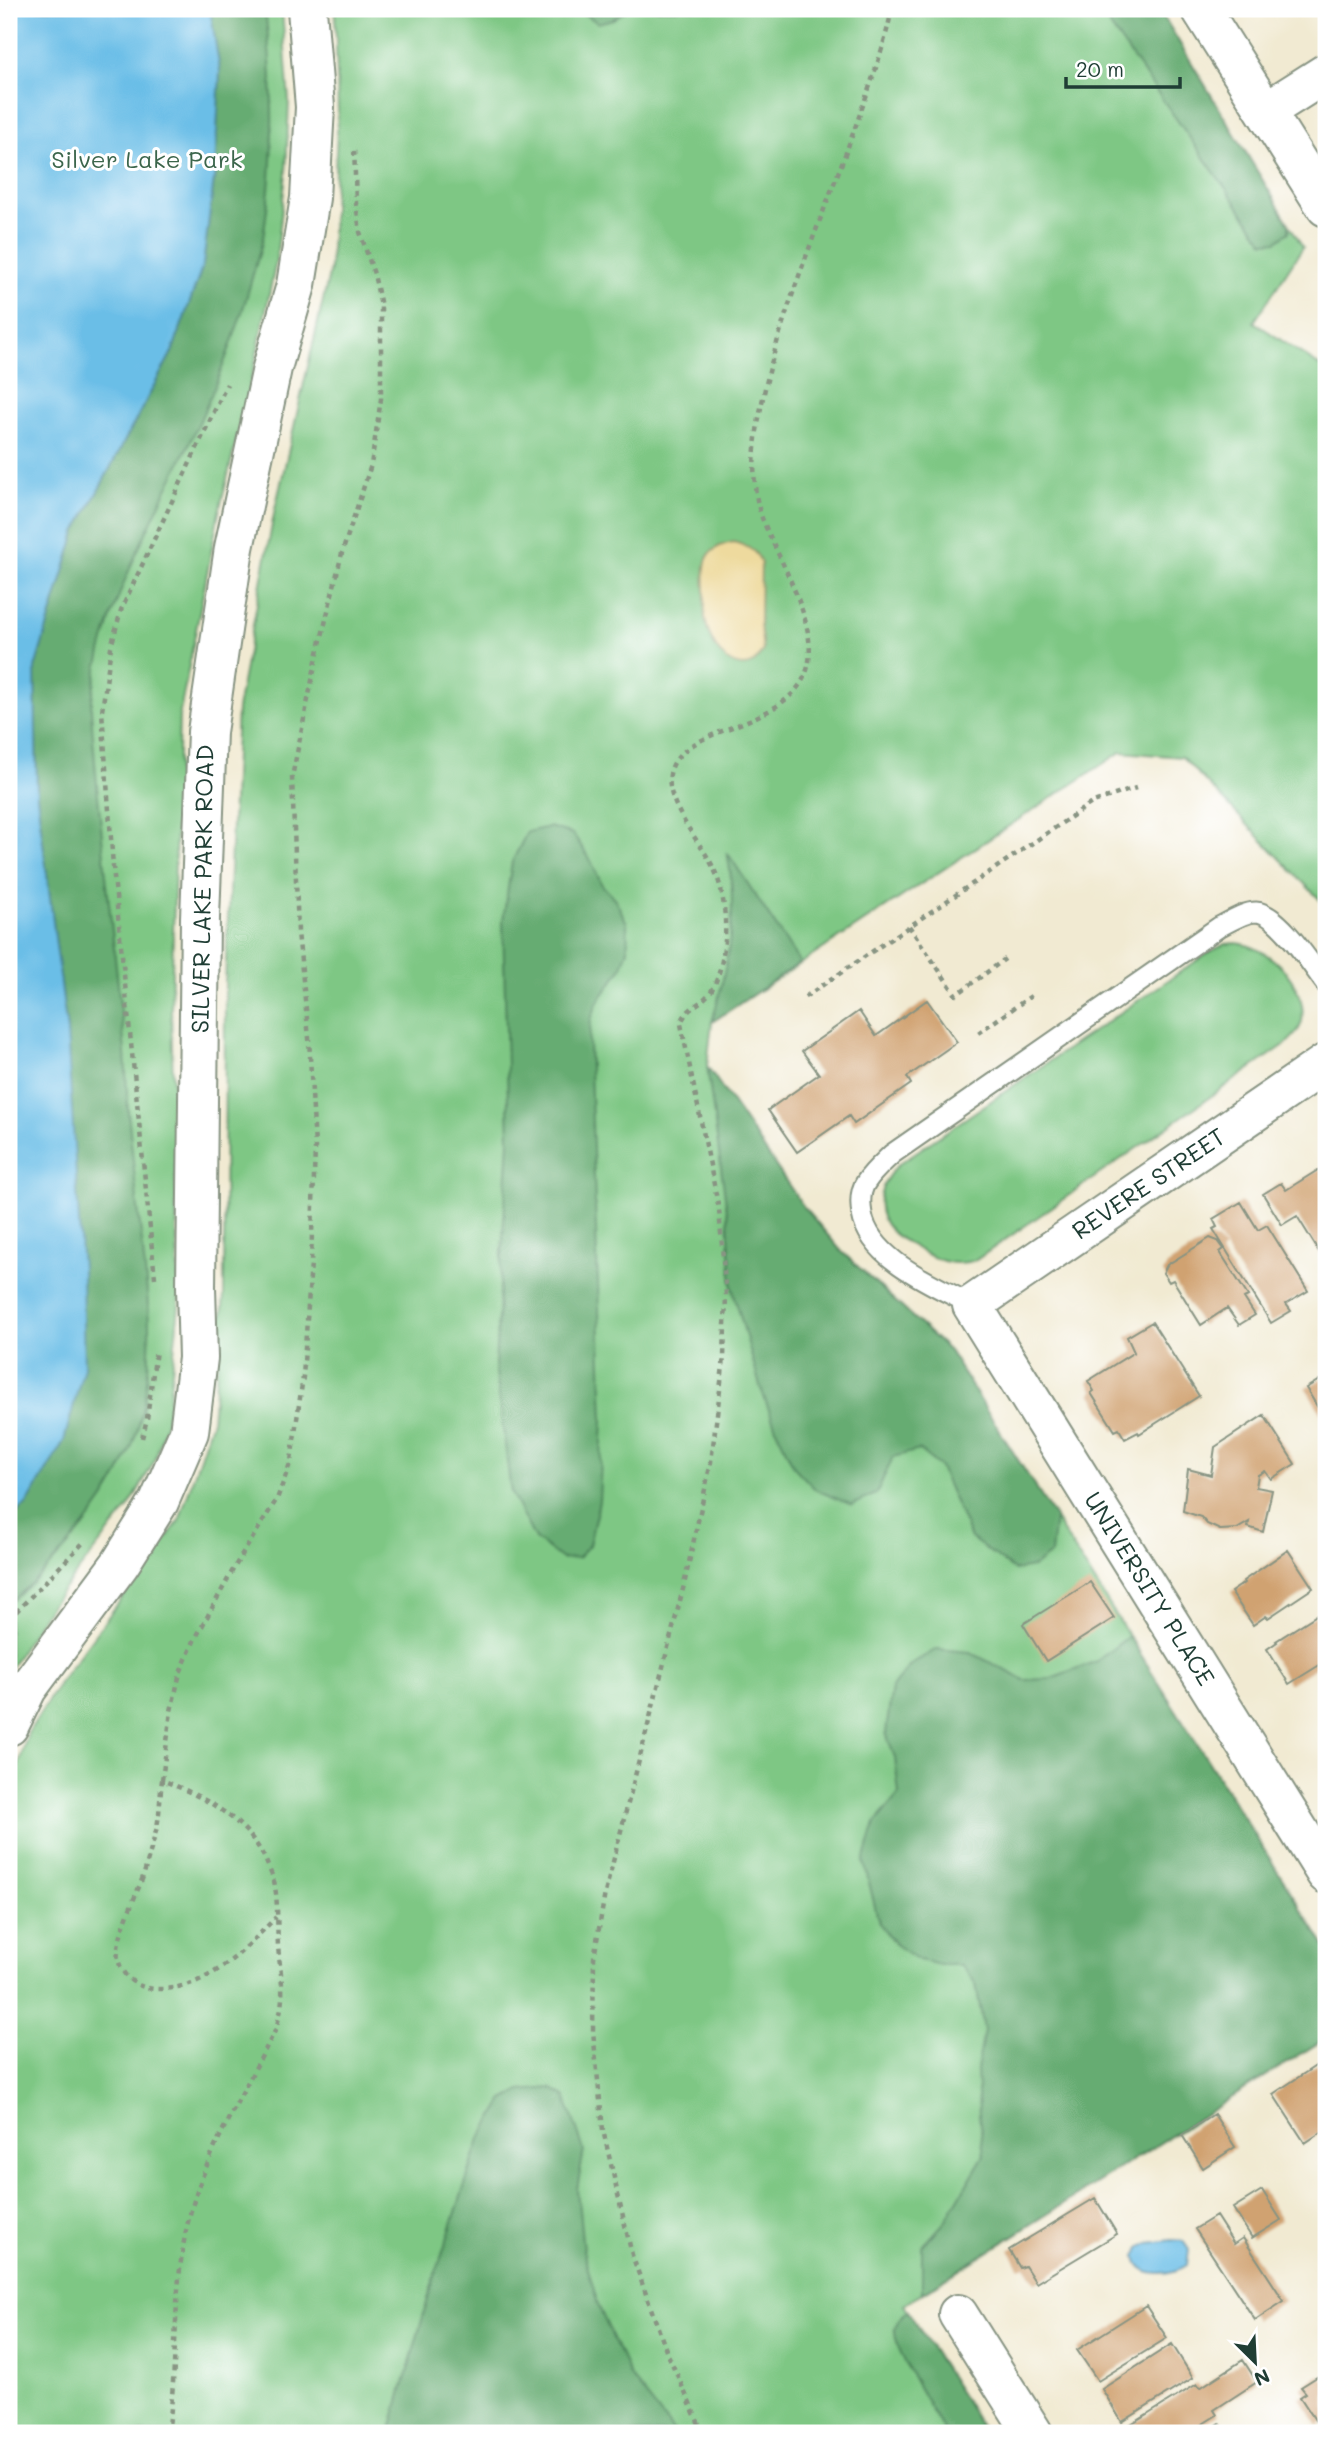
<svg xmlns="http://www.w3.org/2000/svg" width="1335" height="2442" font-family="Mali,sans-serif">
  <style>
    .green { fill: #7ec784; stroke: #4e825c; stroke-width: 2 }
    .forest { fill: #66ac72; stroke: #427453; stroke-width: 2 }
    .sand { fill: #eeda9e; stroke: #868c69; stroke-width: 2 }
    .water { fill: #6abee7; stroke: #447e8e; stroke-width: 2 }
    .building { fill: #d0a271 }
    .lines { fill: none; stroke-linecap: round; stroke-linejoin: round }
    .lane-casing { stroke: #889483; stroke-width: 23 }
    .street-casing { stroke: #889483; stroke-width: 42 }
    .path { stroke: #889483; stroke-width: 4.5; stroke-dasharray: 5 5; stroke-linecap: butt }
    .lane { stroke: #fff; stroke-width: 19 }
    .street { stroke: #fff; stroke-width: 38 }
    .labels { text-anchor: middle; stroke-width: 6; stroke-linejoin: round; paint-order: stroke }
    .park-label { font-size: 24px; fill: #3c664c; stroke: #fff }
    .street-label { font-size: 24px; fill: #1f3d34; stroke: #fff }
  </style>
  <rect width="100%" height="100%" fill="#fff"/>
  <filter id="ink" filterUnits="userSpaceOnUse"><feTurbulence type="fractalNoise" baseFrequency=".0143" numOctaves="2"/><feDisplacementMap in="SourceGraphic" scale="14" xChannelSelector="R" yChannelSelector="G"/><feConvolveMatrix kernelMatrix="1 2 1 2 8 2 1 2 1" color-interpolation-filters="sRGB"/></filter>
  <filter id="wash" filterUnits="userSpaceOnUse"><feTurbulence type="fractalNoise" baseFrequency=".00686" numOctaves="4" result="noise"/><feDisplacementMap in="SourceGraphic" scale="28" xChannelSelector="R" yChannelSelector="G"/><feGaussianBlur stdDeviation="1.57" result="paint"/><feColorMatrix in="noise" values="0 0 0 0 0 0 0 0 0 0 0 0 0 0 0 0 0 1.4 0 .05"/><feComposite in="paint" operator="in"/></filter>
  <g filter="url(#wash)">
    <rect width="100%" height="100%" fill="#f1ead2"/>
    <path class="green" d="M9 9H282L289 101 286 173 276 261 254 368 219 512 179 717 171 1009 179 1306 167 1418 155 1460 129 1507 45 1613 9 1670Z
      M335 9H1159L1303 247 1254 322 1326 370V906L1182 757 1121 752 712 1022 707 1066 803 1206 842 1252 949 1351 1326 1948V2038L904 2305 985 2433H9V1798L28 1733 61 1680 179 1521 212 1420 224 1296 225 985 237 709 275 509 330 270 338 112Z
      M1236 943C1270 946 1308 986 1302 1021 1300 1031 1293 1037 1286 1044L976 1260C952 1268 934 1259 914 1247 906 1242 897 1237 891 1231 870 1209 881 1180 900 1163L1208 953 1225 944Z"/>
    <path class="forest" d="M210 9H265C274 81 275 159 264 232 262 247 256 263 252 278 238 330 219 379 197 427 154 519 101 607 91 709 98 821 113 931 124 1042 127 1068 126 1095 129 1121 133 1161 137 1202 142 1242 149 1305 156 1369 137 1431 117 1497 60 1560 9 1604V1519L27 1504 67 1031 37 796 35 668 76 532 172 352 203 265 215 171 220 71Z
      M577 9H628L613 19 598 23Z
      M1098 9H1159L1289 224V232L1277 241 1264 242Z
      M549 827 573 834 590 859 602 885 615 899 627 923 628 950 621 969 597 1003 591 1020 589 1041 603 1419 599 1501 589 1545 578 1558 562 1559 535 1539 511 1493 495 1364 509 1141 503 920 512 862 527 832Z
      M727 852 800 963 712 1022C728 966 739 910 727 852Z
      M707 1066 803 1206 842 1252 949 1351 1055 1518 1051 1554 1033 1567 1014 1570 971 1538 939 1466 919 1450 893 1457 876 1494 852 1505 816 1490 794 1467 777 1431 760 1386 732 1287 728 1218Z
      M1129 1636 1326 1948V2038L922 2293V2247L944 2223 984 2155 979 2115 977 2069 984 2030 976 1984 961 1965H940L919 1960 896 1945 879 1923 864 1862 875 1823 899 1794 895 1758 886 1733 892 1687 911 1664 937 1649 970 1652 1024 1680 1048 1679 1097 1661Z
      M551 2088 565 2096 584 2150 577 2189 583 2250 598 2305 630 2376 675 2433H390L432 2285 480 2139 504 2100 521 2091Z
      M908 2311 985 2433H945C934 2413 892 2349 895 2328 897 2321 902 2315 908 2311Z"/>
    <path class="sand" d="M734 542C747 546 755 549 761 562L760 623 763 650C758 659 753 666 743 666 721 665 708 637 705 618 704 609 705 599 705 590 703 565 703 547 734 542Z"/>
    <path class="water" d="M9 9H210L220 71 215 171 203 265 172 352 76 532 35 668 37 796 67 1031 82 1269 84 1367 64 1441 27 1504 9 1519Z
      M1172 2240 1183 2241 1189 2250 1187 2265C1173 2275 1140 2279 1136 2257L1140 2248 1149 2243Z"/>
    <g id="blocks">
      <path class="building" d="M927 1000 957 1042 907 1077 911 1084 854 1124 849 1116 797 1152 768 1110 819 1074 802 1051 859 1011 876 1036Z
        M1326 1165V1263L1297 1216 1282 1225 1263 1194 1281 1183 1286 1190Z
        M1241 1202 1258 1230 1267 1225 1308 1291 1286 1304 1291 1311 1271 1323 1213 1229 1217 1227 1213 1219Z
        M1210 1238 1218 1241 1224 1249 1220 1252 1248 1296 1244 1298 1255 1315 1239 1325 1227 1308 1201 1325 1173 1280 1169 1282 1163 1273 1167 1265Z
        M1152 1322 1199 1396 1139 1434 1138 1432 1125 1439 1119 1429 1115 1431 1091 1393 1094 1391 1088 1381 1134 1352 1127 1337Z
        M1326 1376V1414L1323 1416 1306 1388Z
        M1264 1415 1295 1464 1271 1479 1265 1471 1258 1475 1256 1487 1272 1490 1263 1532 1248 1527 1249 1522 1237 1529 1220 1530 1207 1524 1201 1517 1183 1511 1188 1469 1211 1475 1215 1447Z
        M1288 1550 1313 1588 1268 1618 1266 1616 1253 1625 1231 1592 1244 1583 1243 1581Z
        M1090 1582 1114 1618 1046 1661 1023 1624Z
        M1326 1609V1661L1289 1684 1267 1649 1277 1642 1276 1641Z
        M1326 2059V2129L1305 2143 1273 2094Z
        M1214 2114 1235 2147 1203 2168 1182 2135Z
        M1262 2190 1281 2220 1252 2238 1233 2208Z
        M1095 2198 1117 2234 1036 2283 1025 2266 1020 2268 1009 2250Z
        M1216 2216 1234 2244 1243 2238 1284 2301 1255 2320 1195 2229Z
        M1146 2306 1167 2338 1098 2381 1077 2350Z
        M1172 2344 1193 2378 1122 2422 1102 2389Z
        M1243 2360 1257 2382 1214 2410 1217 2415 1188 2433H1129L1126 2428 1197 2384 1200 2388Z
        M1320 2375 1324 2381 1326 2380V2421L1319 2426 1300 2397 1306 2393 1301 2387Z
        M1219 2423 1226 2433H1197L1206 2427 1208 2430Z"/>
    </g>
  </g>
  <g filter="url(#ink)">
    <use href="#blocks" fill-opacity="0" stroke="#889483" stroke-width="2"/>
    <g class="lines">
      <defs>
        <path id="lane" d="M972 1305C935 1285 870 1260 862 1214 860 1203 860 1191 866 1182 873 1171 883 1163 892 1154L1219 927C1229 922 1244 912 1256 912 1279 913 1312 966 1326 984"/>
        <path id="street" d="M1201 9 1326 207
          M1266 111 1326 73
          M1326 1063 972 1305 1326 1874
          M9 1726 27 1689 120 1564 159 1502 189 1432 198 1358 196 1287 200 918 207 732 234 548 272 368 296 285 310 198 315 107 307 9
          M958 2314 1033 2433"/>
      </defs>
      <use href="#lane" class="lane-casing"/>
      <use href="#street" class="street-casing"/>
      <path class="path" d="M909 926 956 995 1005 959
        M805 997 1093 802 1136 788
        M978 1033 1031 996
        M155 1278 113 867 102 711 111 647 121 610 227 384
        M142 1438 147 1419 156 1350
        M9 1619 84 1542
        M162 1780 171 1711 180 1673 194 1641 235 1566 277 1499 291 1461 303 1377 311 1263 315 1147 309 1038 298 932 292 777 316 661 342 553 371 465 381 399V306L374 274 360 232 356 203 354 147
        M168 2433C178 2364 172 2294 187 2226 203 2157 243 2093 275 2031 287 1996 281 1981 278 1946 277 1926 278 1906 275 1886 274 1878 269 1869 266 1861 246 1818 204 1797 162 1780 160 1795 160 1812 157 1827 153 1843 148 1859 144 1874 137 1894 114 1940 118 1959 123 1981 142 1990 162 1989 211 1987 244 1950 276 1917
        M703 2433 666 2350 632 2255 603 2130 593 2031 594 1958 605 1893 684 1585 711 1462 724 1358 726 1295 719 1209 681 1024C685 1009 698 1006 708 995 719 983 723 957 725 941 726 917 724 889 713 867 701 842 665 805 670 774 679 724 787 731 807 670 821 626 778 559 762 518 753 494 753 463 756 438 771 326 825 215 862 108 874 75 885 43 892 9"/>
      <use href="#lane" class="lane"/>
      <use href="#street" class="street"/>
    </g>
  </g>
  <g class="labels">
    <g class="park-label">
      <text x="147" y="168">Silver Lake Park</text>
    </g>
    <g class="street-label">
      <text transform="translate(203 889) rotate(-89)" y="8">SILVER LAKE PARK ROAD</text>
      <text transform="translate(1149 1184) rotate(-34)" y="8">REVERE STREET</text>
      <text transform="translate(1149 1589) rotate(58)" y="8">UNIVERSITY PLACE</text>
    </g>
  </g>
  <rect width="1335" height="2442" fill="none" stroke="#fff" stroke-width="35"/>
  <g transform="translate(1255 2362) rotate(156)" stroke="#ffffff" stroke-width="5" paint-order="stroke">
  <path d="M0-5L12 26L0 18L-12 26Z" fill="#1f3d34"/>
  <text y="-10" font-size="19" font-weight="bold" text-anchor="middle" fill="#1f3d34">N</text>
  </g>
  <path d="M1066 77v10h114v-10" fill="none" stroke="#1f3d34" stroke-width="3.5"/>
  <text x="1076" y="77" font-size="21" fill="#1f3d34" stroke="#ffffff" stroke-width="5" paint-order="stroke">20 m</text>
</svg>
